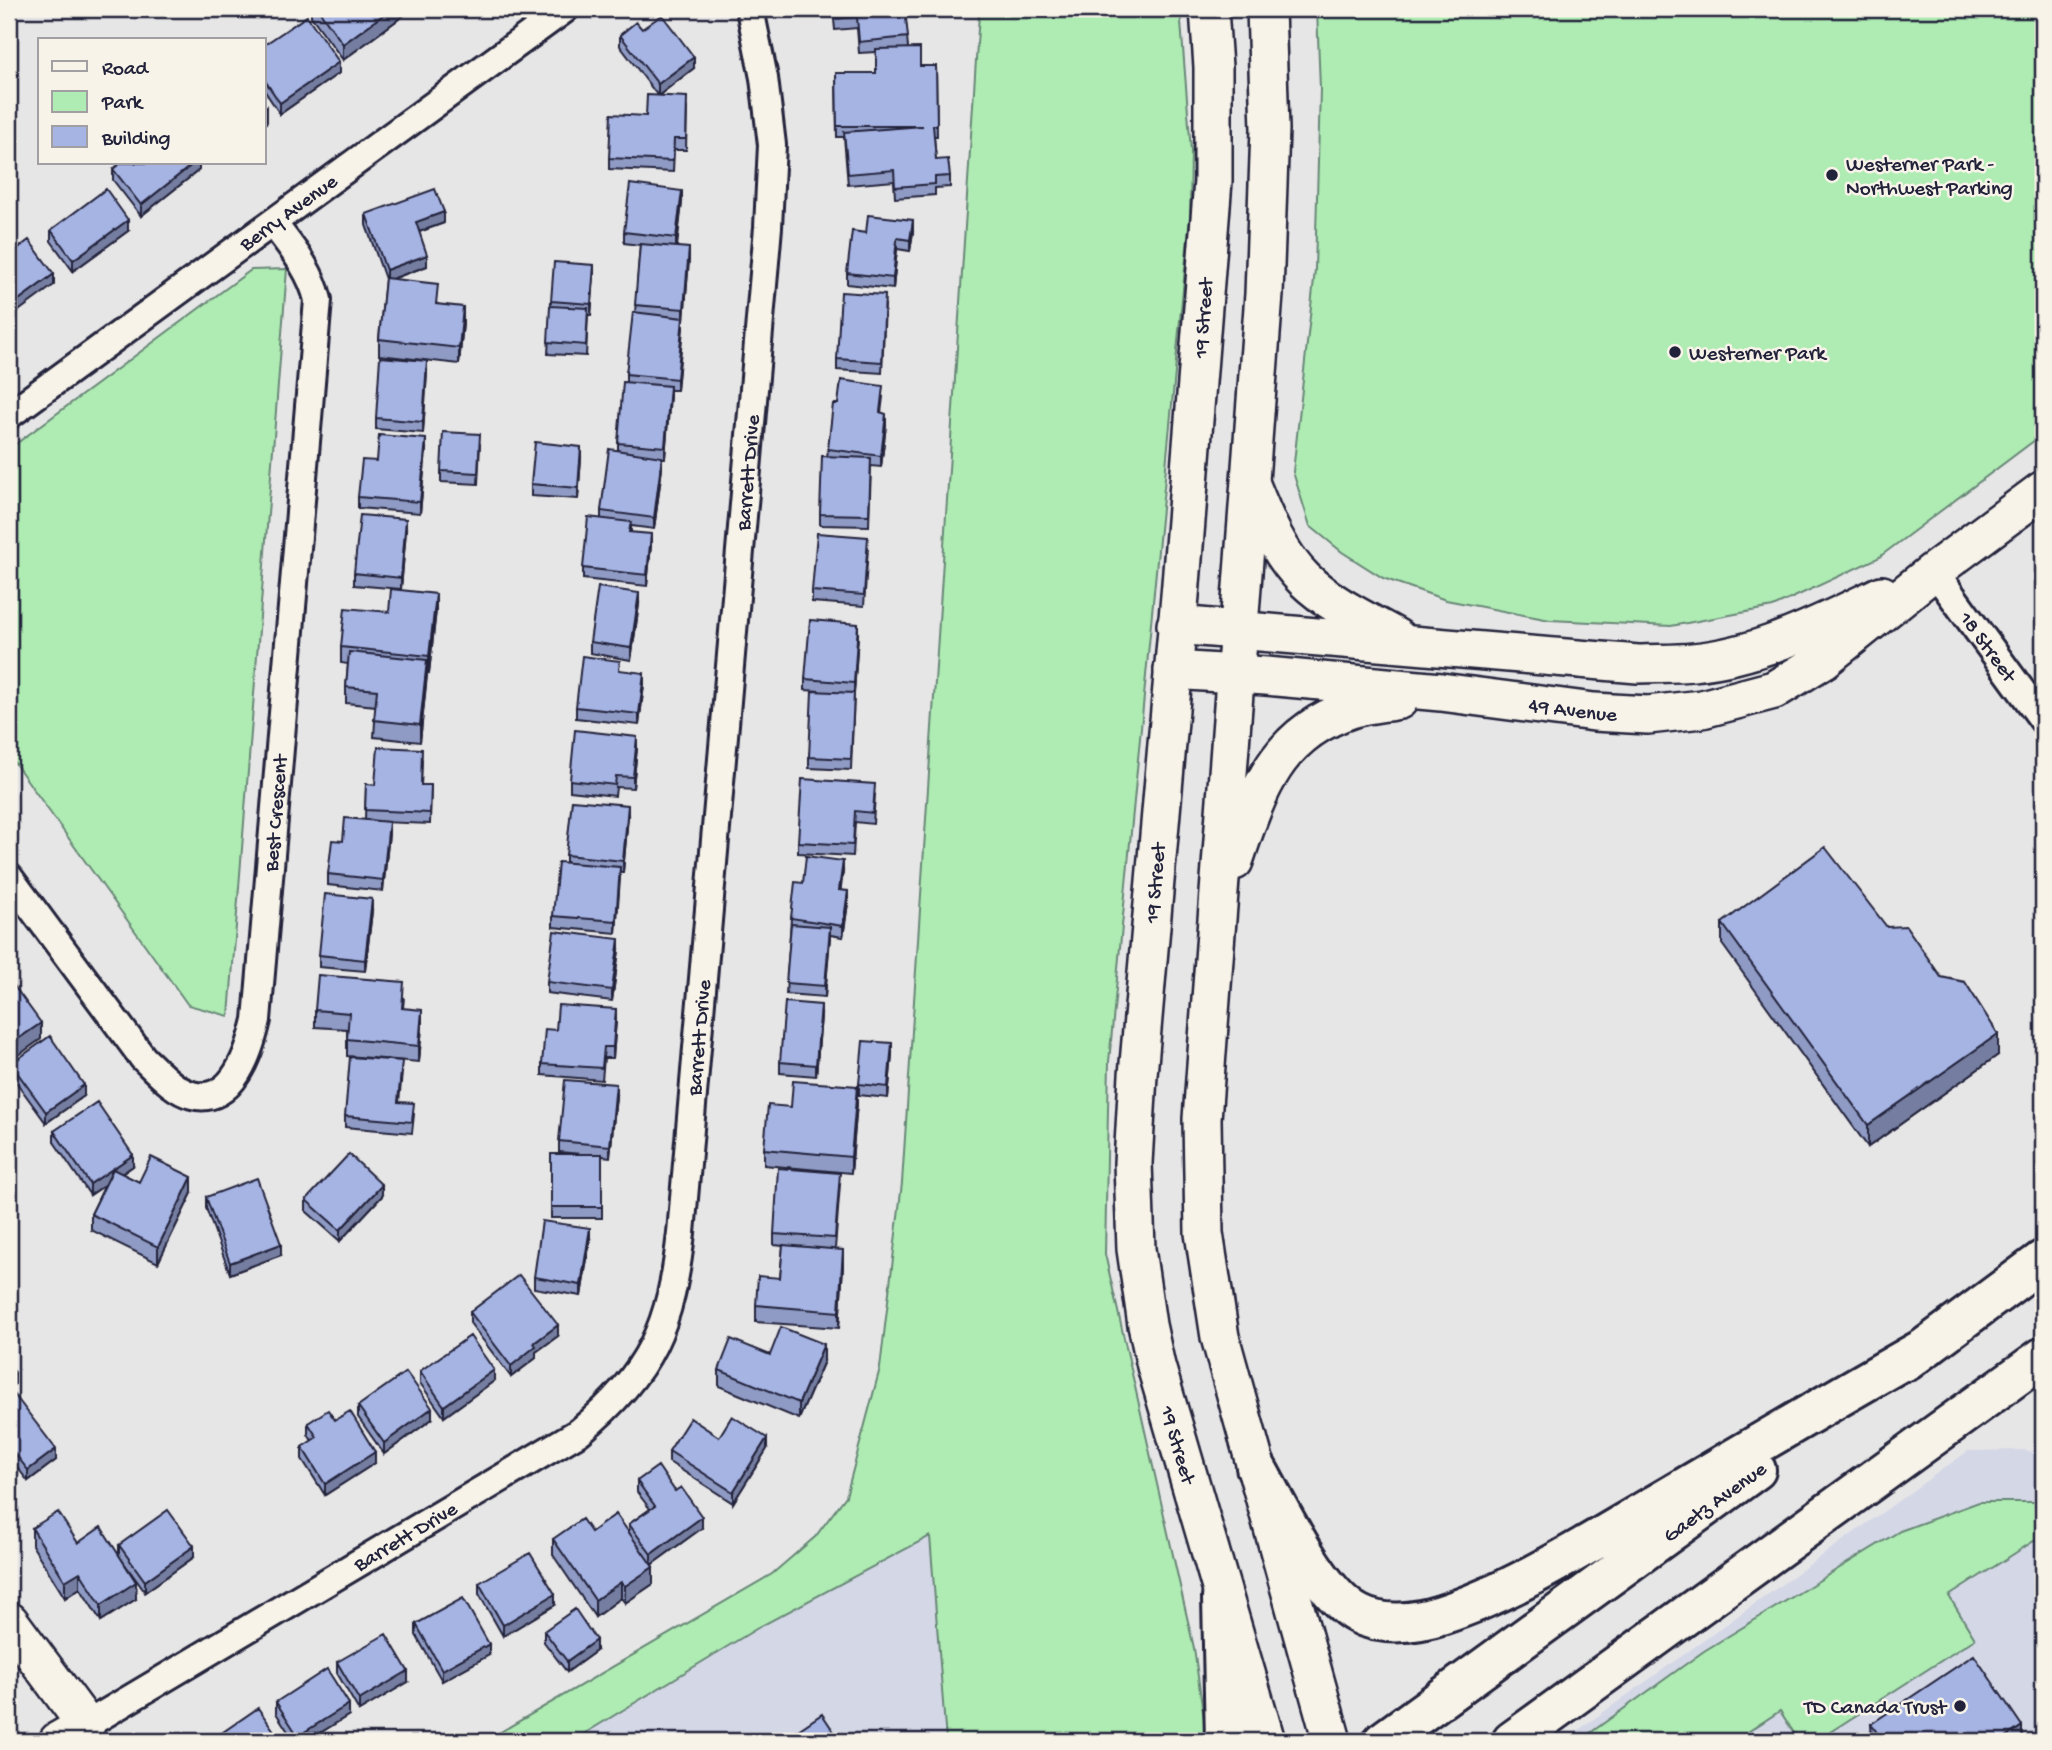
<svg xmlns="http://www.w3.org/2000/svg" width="2052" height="1750" font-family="'Gochi Hand',sans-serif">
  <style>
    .built { fill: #d4d7e6 }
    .green { fill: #afecb3; stroke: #688777; stroke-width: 2 }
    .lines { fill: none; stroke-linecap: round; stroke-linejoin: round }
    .street-casing { stroke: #22223b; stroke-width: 32 }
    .secondary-casing { stroke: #22223b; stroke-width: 42 }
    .primary-casing { stroke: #22223b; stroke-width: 44 }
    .street { stroke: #f7f3e8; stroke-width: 26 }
    .secondary { stroke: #f7f3e8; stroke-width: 37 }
    .primary { stroke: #f7f3e8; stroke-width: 38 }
    .wall { fill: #8f9bc4; stroke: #22223b; stroke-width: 2 }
    .shaded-wall { fill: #747ea0; stroke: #22223b; stroke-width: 2 }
    .building { fill: #a6b4e4; stroke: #22223b; stroke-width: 2 }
    .poi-dot { fill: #22223b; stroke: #f7f3e8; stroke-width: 2.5 }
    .labels { text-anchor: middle; stroke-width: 5; stroke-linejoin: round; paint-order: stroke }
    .poi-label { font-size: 21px; fill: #22223b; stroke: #f7f3e8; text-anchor: start }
    .street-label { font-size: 21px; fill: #22223b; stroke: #f7f3e8 }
  </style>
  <rect width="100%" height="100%" fill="#e7e6e7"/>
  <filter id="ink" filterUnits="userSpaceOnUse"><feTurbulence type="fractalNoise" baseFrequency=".0143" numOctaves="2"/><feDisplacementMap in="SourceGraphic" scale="14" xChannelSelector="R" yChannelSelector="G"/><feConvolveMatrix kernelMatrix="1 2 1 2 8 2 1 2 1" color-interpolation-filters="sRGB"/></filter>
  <g filter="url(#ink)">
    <path class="built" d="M2024 1450 2043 1455V1741H1563L1968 1451Z
      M930 1536 946 1741H572L761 1626Z"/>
    <path class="green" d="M977 9H1180L1191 151 1190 216 1109 1062 1105 1254 1194 1648 1207 1741H946L930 1536 761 1626 572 1741H485L772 1574 815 1537 846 1496 880 1368 902 1183 979 14Z
      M1317 9H2043V434L1878 558 1773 607 1671 626 1550 620 1446 600 1383 578 1342 552 1310 526 1293 472 1315 270 1320 89Z
      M287 269 229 1016 188 1005 9 755V449L251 270Z
      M1979 1502H2043V1535L1949 1596 1975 1639 1816 1741H1799L1780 1711 1734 1741H1579L1704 1651 1900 1531Z"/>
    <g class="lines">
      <defs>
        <g id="street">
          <path id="s1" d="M9 415 565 9"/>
          <path id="s2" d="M1934 571 2043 720"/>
          <path id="s3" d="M9 877 143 1058C157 1071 173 1090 192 1095 233 1106 250 1050 257 1020L318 300C311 270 291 247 273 223"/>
          <path id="s4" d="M86 1725 579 1432C651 1373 671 1325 681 1233L768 227 772 145 764 78 750 9"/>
        </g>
        <g id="secondary">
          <path id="s5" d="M1209 9 1213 67V181L1181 584 1138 1075 1133 1163 1136 1249 1147 1325 1156 1366 1266 1741"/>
          <path d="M1266 9 1270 129 1264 294 1202 1119 1204 1233 1220 1337 1332 1741"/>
          <path d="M1251 485C1264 517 1279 555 1305 580 1331 605 1365 620 1397 638"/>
          <path d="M1176 625 1638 664C1656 663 1675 664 1693 662 1760 656 1821 624 1882 595"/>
          <path id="s6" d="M1173 670 1266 676 1441 692 1594 712 1648 715 1702 709 1774 690 1823 660 1934 571 2043 490"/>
          <path d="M1234 861C1257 793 1275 734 1351 709 1366 704 1383 703 1399 700"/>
          <path d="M9 1621 86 1725 58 1741"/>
        </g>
        <path id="primary" d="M1907 1361 2043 1260
          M1256 1467C1279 1507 1319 1594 1358 1614 1382 1627 1416 1623 1441 1615 1513 1592 1588 1544 1653 1506 1745 1452 1836 1398 1928 1346
          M1222 1598 1225 1741
          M1383 1741 1756 1470
          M1512 1741 2043 1357"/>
      </defs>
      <use href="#street" class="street-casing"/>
      <use href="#secondary" class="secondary-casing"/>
      <use href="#primary" class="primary-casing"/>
      <use href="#street" class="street"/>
      <use href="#secondary" class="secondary"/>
      <use href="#primary" class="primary"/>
    </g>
    <path class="wall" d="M311 9H411V10L343 60 311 16Z
      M833 9H905L908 48 920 66H936L937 136H934L936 160 950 176V187L935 188V195L895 198 894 181 848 185 844 137H837L836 73H876V52L859 53 857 28 835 30Z
      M642 29 694 68 658 96 620 46V35Z
      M264 45 339 73 280 114 264 90Z
      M687 108 686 150H674L673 172 609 169V158Z
      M199 163V170L141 216 113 180V169Z
      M682 202 677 247 689 259 684 320H683L677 390H670L665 458H662V468L654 529 631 526V532L651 545 647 586 583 579V568L601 519V511L618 451V443L626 382V374L635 313 640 245 624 243V232Z
      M366 214 444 223 419 232 427 266 392 279 438 304 463 323 459 364 379 355V339L385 279 366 225Z
      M51 230 128 231 73 271 51 241Z
      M913 232 910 251 897 249 893 289 847 284V273L866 233Z
      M594 276 591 315H588L586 356 548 354 551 301Z
      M885 306 882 373 837 370V359Z
      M427 372 423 433 376 429V418Z
      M883 397 881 413 886 425 881 467 871 466 869 526 820 525V514L828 449 838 404Z
      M480 445 478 484 441 482V471Z
      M426 450 420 513 358 508V497Z
      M581 458 578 499 531 496V484Z
      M406 530 401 589 354 585V573Z
      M868 548 864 606 812 602V591Z
      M639 604 631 660 590 653V642Z
      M436 610 429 673 427 672 420 742 374 737 376 706 346 703V687L348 664 341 663V647L389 612Z
      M858 635 854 693 851 770 809 768V757L819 691 805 690V679Z
      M620 670 644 684 639 725 576 718V707Z
      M637 748 633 788 616 787 615 796 570 791V780Z
      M422 760 421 785H431L430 824 382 822 389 833 383 891 328 885V874L343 841 365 820 366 784 375 785Z
      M875 795 873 824 855 822 853 856 798 853V842Z
      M628 816 623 872H620L616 933 553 927V916L566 863V855Z
      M843 872 840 890 848 903 843 937 830 935 825 997 786 994 791 918 803 883Z
      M372 911 365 971 319 967V955Z
      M1722 923 1887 927 1941 977 1998 1055 1868 1147 1722 944Z
      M619 950 612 1001 547 993V982Z
      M404 998 403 1008 422 1026 419 1062 347 1056V1029L315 1027V1010Z
      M821 1016 816 1076 780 1073V1062Z
      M616 1020 613 1058H604L602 1080 542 1075V1064L556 1030Z
      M892 1054 888 1098 859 1095V1084Z
      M11 1064 84 1096 46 1123 11 1075Z
      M402 1073 399 1102 414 1114 412 1133 345 1127V1116Z
      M616 1096 610 1157 602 1156V1218H551V1154H581L559 1152V1141Z
      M857 1103 851 1173 764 1165V1149L791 1107Z
      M54 1131 133 1166 122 1174 139 1182 192 1193 158 1263 91 1230V1214L105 1185 90 1195 54 1142Z
      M840 1184 835 1249 843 1266 839 1328 756 1322V1305L780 1278 783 1246 774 1245V1234Z
      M382 1196 340 1241 306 1211V1200Z
      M206 1197 281 1255 230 1274 206 1208Z
      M590 1240 581 1296 534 1288V1277Z
      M470 1312 558 1336 536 1352V1358L511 1377 470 1323Z
      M770 1355 824 1361 799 1419 719 1386V1370Z
      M420 1371 494 1381 444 1417 420 1383Z
      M9 1397 56 1460 28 1481 9 1457Z
      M358 1406 432 1419 384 1454 358 1417Z
      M335 1420 375 1463 325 1495 302 1459V1447L312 1441 308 1434V1423Z
      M767 1449 733 1503 669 1462V1451Z
      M637 1481 702 1528 651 1565 653 1584 625 1603 621 1598 595 1617 553 1555V1539L591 1532 629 1533V1524L650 1509 637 1492Z
      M32 1528 78 1543 136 1599 101 1621 80 1588 65 1598 32 1545Z
      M119 1545 194 1557 145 1592 119 1556Z
      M479 1583 555 1605 503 1636 479 1594Z
      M416 1624 489 1655 442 1681 416 1635Z
      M544 1631 596 1651 567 1672 544 1642Z
      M337 1662 408 1682 359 1711 337 1673Z
      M276 1702 349 1715 307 1741H294L276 1713Z
      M1871 1724 2022 1741H1872Z"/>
    <path class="shaded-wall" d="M391 9H411V10L343 60V44Z
      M694 57V68L658 96V84Z
      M339 62V73L280 114V103Z
      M267 106V122L264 125V108Z
      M194 163H199V170L141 216V205Z
      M682 191V202L676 249V238Z
      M444 212V223L416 233V222Z
      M128 220V231L73 271V260Z
      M913 220V232L910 251V240Z
      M897 238V249L893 289V278Z
      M689 248V259L684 320V309Z
      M427 255V266L386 281V270Z
      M594 265V276L591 315V304Z
      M54 274V285L9 318V307Z
      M463 307V323L459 364V348Z
      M683 318V329L677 390V379Z
      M427 361V372L423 433V422Z
      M670 386V397L665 458V447Z
      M886 414V425L881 467V456Z
      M426 439V450L420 513V502Z
      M581 447V458L578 499V488Z
      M662 457V468L654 529V518Z
      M406 519V530L401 589V578Z
      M651 534V545L647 586V575Z
      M639 593V604L631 660V648Z
      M436 594V610L429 673V656Z
      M858 624V635L854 694V683Z
      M427 660V676L420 742V725Z
      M644 673V684L639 725V714Z
      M637 737V748L633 788V777Z
      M628 805V816L623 872V861Z
      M389 822V833L383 891V880Z
      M843 861V872L839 901V890Z
      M620 867V878L616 933V921Z
      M848 891V903L843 937V926Z
      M372 899V911L365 971V960Z
      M830 927V938L825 997V986Z
      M619 939V950L612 1001V990Z
      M821 1005V1016L816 1076V1065Z
      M616 1009V1020L613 1058V1047Z
      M422 1010V1026L419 1062V1046Z
      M41 1023V1039L9 1062V1045Z
      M1998 1034V1055L1868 1147V1125Z
      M892 1043V1054L888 1098V1087Z
      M616 1084V1096L610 1157V1146Z
      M84 1085V1096L46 1123V1112Z
      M857 1086V1103L851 1173V1157Z
      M133 1155V1166L90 1195V1184Z
      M192 1177V1193L158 1263V1247Z
      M382 1185V1196L340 1241V1230Z
      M590 1228V1240L581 1296V1285Z
      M281 1244V1255L230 1274V1263Z
      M843 1250V1266L839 1328V1312Z
      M558 1325V1336L536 1352V1358L511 1377V1366L534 1343Z
      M824 1344V1361L799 1419V1403Z
      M494 1370V1381L444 1417V1406Z
      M15 1373V1384L9 1388V1377Z
      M432 1408V1419L384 1454V1443Z
      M767 1438V1449L733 1503V1492Z
      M56 1449V1460L28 1481V1470Z
      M375 1452V1463L325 1495V1484Z
      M702 1517V1528L651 1565V1554Z
      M194 1546V1557L145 1592V1581Z
      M653 1567V1584L625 1603V1586Z
      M80 1572V1588L65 1598V1581Z
      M136 1582V1599L101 1621V1605Z
      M621 1582V1598L595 1617V1600Z
      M555 1594V1605L503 1636V1625Z
      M596 1640V1651L567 1672V1661Z
      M489 1644V1655L442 1681V1670Z
      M408 1671V1682L359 1711V1700Z
      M349 1704V1715L307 1741H298V1736Z
      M2022 1726V1741H2000Z"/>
    <path class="building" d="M318 9H391L343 44Z
      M834 9H905L908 37 859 42 857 17 835 19Z
      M662 15 694 57 658 84 620 35 636 22 642 29Z
      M307 16 339 62 280 103 264 79V45Z
      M920 48V66H936L937 125H933L936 160 948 159 950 176 935 177V184L895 187 894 170 848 174 844 132 923 126H837L836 73H876V49Z
      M647 95 687 97 686 139H674L673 161 609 158 611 114 646 116Z
      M121 163H194L141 205 113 169Z
      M630 184 682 191 676 238 624 232Z
      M106 189 128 220 73 260 51 230Z
      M435 189 444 212 416 222 427 255 386 270 366 214Z
      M868 215 913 220 910 240 897 238 893 278 847 273 852 231 866 233Z
      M29 240 54 274 9 307V255Z
      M640 244 689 248 684 309 635 305Z
      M554 262 594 265 591 304 551 301Z
      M385 278 438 284 436 304 463 307 459 348 379 339Z
      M841 292 885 295 882 362 837 359Z
      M550 306 588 308 586 345 548 342Z
      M633 312 683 318 677 379 626 374Z
      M380 357 427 361 423 422 376 418Z
      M841 380 883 386 880 412 886 414 881 456 828 449 833 404H838Z
      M623 382 670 386 665 447 618 443Z
      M443 432 480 434 478 473 441 471Z
      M379 435 426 439 420 502 358 497 362 460 377 461Z
      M535 442 581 447 578 488 531 484Z
      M609 449 662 457 654 518 601 511Z
      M822 456 871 458 869 515 820 514Z
      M360 515 406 519 401 578 354 573Z
      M588 517 631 522 629 532 651 534 647 575 583 568Z
      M817 533 868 537 864 595 812 591Z
      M598 587 639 593 631 648 590 642Z
      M391 589 436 594 429 656 341 647 345 608 389 612Z
      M810 620 858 624 854 683 805 679Z
      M349 652 427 660 420 725 374 720 377 690 346 687Z
      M582 656 620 661 619 670 644 673 639 714 576 707Z
      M812 691 854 693 851 759 809 757Z
      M575 730 637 737 633 777 616 776 615 785 570 780Z
      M378 747 422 749 421 785H431L430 813 365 810 366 784 375 785Z
      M802 779 875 784 873 813 855 811 853 845 798 842Z
      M572 800 628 805 623 861 566 855Z
      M345 818 389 822 383 880 328 874 332 840 343 841Z
      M1825 847 1887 927 1906 926 1941 977 1965 982 1998 1034 1868 1125 1722 923Z
      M806 856 843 861 839 890 848 891 843 926 791 918 795 882 803 883Z
      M558 862 620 867 616 921 553 916Z
      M325 894 372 899 365 960 319 955Z
      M791 924 830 927 825 986 786 983Z
      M554 931 619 939 612 990 547 982Z
      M318 975 404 982 402 1008 422 1010 419 1046 347 1039 349 1013 315 1010Z
      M9 979 41 1023 9 1045Z
      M785 1002 821 1005 816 1065 780 1062Z
      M558 1005 616 1009 613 1047H604L602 1068 542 1064 545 1029 556 1030Z
      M50 1036 84 1085 46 1112 11 1064Z
      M863 1041 892 1043 888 1087 859 1084Z
      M350 1057 402 1061 398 1102 414 1103 412 1122 345 1116Z
      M565 1080 616 1084 610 1146 559 1141Z
      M793 1081 857 1086 851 1157 764 1149 768 1105 791 1107Z
      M97 1102 133 1155 90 1184 54 1131Z
      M349 1154 382 1185 340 1230 306 1200Z
      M551 1154H602V1207H551Z
      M151 1157 192 1177 158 1247 91 1214 113 1169 139 1182Z
      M778 1168 840 1173 835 1238 774 1234Z
      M257 1178 281 1244 230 1263 206 1197Z
      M542 1221 590 1228 581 1285 534 1277Z
      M783 1245 843 1250 839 1312 756 1305 758 1276 780 1278Z
      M519 1275 558 1325 534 1343 536 1346 511 1366 470 1312Z
      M781 1327 824 1344 799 1403 719 1370 731 1339 770 1355Z
      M470 1336 494 1370 444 1406 420 1371Z
      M9 1364 15 1373 9 1377Z
      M406 1372 432 1408 384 1443 358 1406Z
      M13 1393 56 1449 28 1470 9 1446V1397Z
      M328 1410 335 1420 350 1411 375 1452 325 1484 302 1447 317 1437 308 1423Z
      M732 1416 767 1438 733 1492 669 1451 690 1418 719 1437Z
      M658 1466 675 1491 681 1487 702 1517 651 1554 629 1524 655 1506 637 1481Z
      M168 1510 194 1546 145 1581 119 1545Z
      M58 1512 78 1543 101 1527 136 1582 101 1605 80 1572 65 1581 32 1528Z
      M616 1514 653 1567 625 1586 621 1582 595 1600 553 1539 582 1519 591 1532Z
      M530 1553 555 1594 503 1625 479 1583Z
      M463 1598 489 1644 442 1670 416 1624Z
      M575 1609 596 1640 567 1661 544 1631Z
      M386 1634 408 1671 359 1700 337 1662Z
      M1974 1655 2022 1726 2000 1741H1883L1871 1724Z
      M327 1669 349 1704 298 1736 276 1702Z
      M258 1708 281 1741H210Z
      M822 1714 840 1741H782Z"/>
  </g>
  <g class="poi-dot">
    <circle cx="1832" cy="175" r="7"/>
    <circle cx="1675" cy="352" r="7"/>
    <circle cx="1960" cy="1706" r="7"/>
  </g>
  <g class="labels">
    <g class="poi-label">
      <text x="1846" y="170">Westerner Park -<tspan x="1846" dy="24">Northwest Parking</tspan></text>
      <text x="1689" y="359">Westerner Park</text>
      <text x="1946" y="1713" text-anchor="end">TD Canada Trust</text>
    </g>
    <g class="street-label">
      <text dy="7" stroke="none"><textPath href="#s1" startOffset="345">Berry Avenue</textPath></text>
      <text transform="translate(1202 318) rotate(-86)" y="7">19 Street</text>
      <text dy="7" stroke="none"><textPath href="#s4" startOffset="1568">Barrett Drive</textPath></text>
      <text dy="7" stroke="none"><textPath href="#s2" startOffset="93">18 Street</textPath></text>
      <text dy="7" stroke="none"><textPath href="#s6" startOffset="402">49 Avenue</textPath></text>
      <text dy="7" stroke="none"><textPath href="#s3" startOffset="606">Best Crescent</textPath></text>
      <text transform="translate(1154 883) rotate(-85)" y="7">19 Street</text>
      <text dy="7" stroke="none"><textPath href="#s4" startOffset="1001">Barrett Drive</textPath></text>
      <text dy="7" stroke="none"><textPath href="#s5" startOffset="1444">19 Street</textPath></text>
      <text transform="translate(1714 1501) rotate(-36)" y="7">Gaetz Avenue</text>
      <text dy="7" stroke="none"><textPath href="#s4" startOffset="371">Barrett Drive</textPath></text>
    </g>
  </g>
  <rect width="2052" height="1750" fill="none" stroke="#f7f3e8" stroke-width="35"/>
  <rect x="18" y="18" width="2017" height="1715" fill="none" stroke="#22223b" stroke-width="2.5" filter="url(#ink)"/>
  <rect x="38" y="38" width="228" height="126" fill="#f7f3e8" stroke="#a29fa3" stroke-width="2"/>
  <rect x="52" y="61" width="35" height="10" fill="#f7f3e8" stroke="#a29fa3" stroke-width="2"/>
  <text x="102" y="74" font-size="21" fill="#22223b">Road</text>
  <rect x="52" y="91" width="35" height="21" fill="#afecb3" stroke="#a29fa3" stroke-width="2"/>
  <text x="102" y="108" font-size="21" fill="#22223b">Park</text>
  <rect x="52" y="126" width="35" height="21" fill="#a6b4e4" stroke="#a29fa3" stroke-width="2"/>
  <text x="102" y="144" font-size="21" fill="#22223b">Building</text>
</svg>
